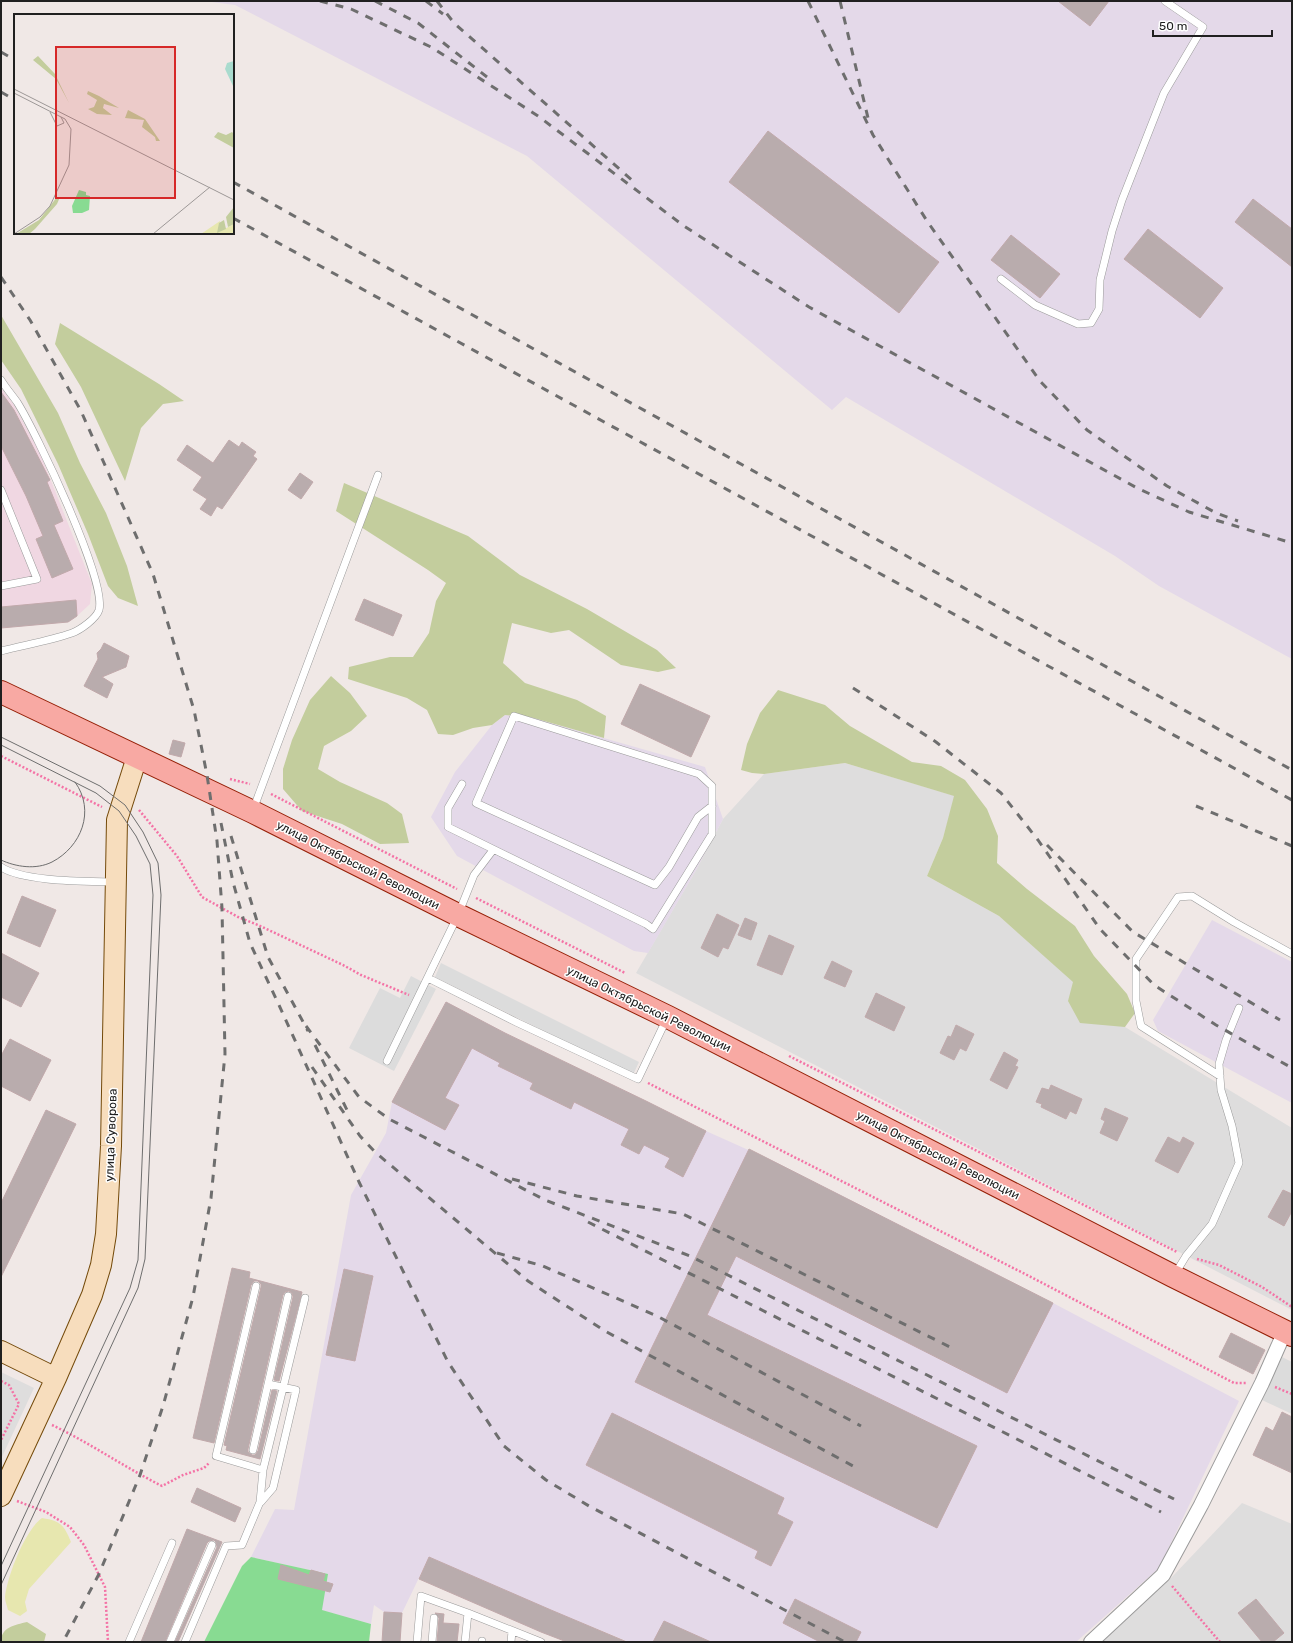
<svg xmlns="http://www.w3.org/2000/svg" width="1293" height="1643" font-family="Rubik,sans-serif">
  <style>
    .residential { fill: #dedddd }
    .commercial { fill: #f0d7e2 }
    .industrial { fill: #e4d9e9 }
    .grass { fill: #e7e7af }
    .forest { fill: #c3cd9d }
    .pitch { fill: #88db92 }
    .parking { fill: #dcdcdc }
    .building { fill: #b9acad; stroke: #c1a9ab }
    .lines { fill: none; stroke-linecap: round; stroke-linejoin: round }
    .lane-casing { stroke: #9a9a9a; stroke-width: 8 }
    .street-casing { stroke: #9a9a9a; stroke-width: 16 }
    .secondary-casing { stroke: #744a0a; stroke-width: 22 }
    .primary-casing { stroke: #951f06; stroke-width: 24 }
    .path { stroke: #f473a6; stroke-width: 2.5; stroke-dasharray: 2 2; stroke-linecap: butt }
    .lane { stroke: #fff; stroke-width: 7 }
    .street { stroke: #fff; stroke-width: 14 }
    .secondary { stroke: #f7ddbd; stroke-width: 20 }
    .primary { stroke: #f8a9a3; stroke-width: 22 }
    .tram { stroke: #6e6e6e; stroke-width: 1 }
    .rail { stroke: #6e6e6e; stroke-width: 3; stroke-dasharray: 8 8; stroke-linecap: butt }
    .labels { text-anchor: middle; stroke-width: 3; stroke-linejoin: round; paint-order: stroke }
    .street-label { font-size: 12px; fill: #202020; stroke: #fff }
    .inset-road { fill: none; stroke: #9d9897; stroke-width: 1 }
    .view { fill: #d62828; fill-opacity: 0.15; stroke: #d62828; stroke-width: 2 }
    .inset-edge { fill: none; stroke: #202020; stroke-width: 2 }
  </style>
  <rect width="100%" height="100%" fill="#f0e8e6"/>
  <path class="residential" d="M845 763 955 796 943 838 927 876 999 916 1125 1027 1292 1128V1310L636 973 695 872 723 819 764 774Z
    M1 1372 34 1388 1 1459Z
    M1242 1503 1292 1524V1642H1100L1171 1578Z"/>
  <path class="commercial" d="M1 388 14 405 40 453 92 584 90 604 77 616 69 622 3 628 1 627Z"/>
  <path class="industrial" d="M204 1H1292V659L1159 586 1115 556 846 397 832 410 527 156 235 5Z
    M505 715 530 717 705 767 723 819 695 872 648 953 634 951 457 856 431 817 455 772 492 725Z
    M1212 920 1292 962V1103L1158 1031 1153 1020Z
    M446 1002 513 1037 644 1100 706 1131 771 1160 1053 1303 1239 1401 1159 1568 1076 1642H711L664 1621 653 1642H629L551 1610 429 1557 402 1613 384 1612 374 1605 371 1624 321 1610 327 1574 251 1557 275 1509 294 1510 351 1195 386 1133 392 1102Z"/>
  <path class="grass" d="M42 1518C61 1521 64 1525 71 1542L29 1589 25 1602 27 1611 20 1616 8 1610C7 1606 5 1601 5 1597 7 1577 25 1530 42 1518Z"/>
  <path class="forest" d="M1 315 58 413 80 463 106 513 127 566 138 606 118 598 108 586 88 534 58 464 21 389 1 360Z
    M60 323 159 384 184 401 163 404 141 428 125 481 81 387 55 344Z
    M344 483 468 536 520 575 587 609 657 650 676 668 658 672 621 665 569 630 551 633 512 623 503 663 525 683 577 700 606 716 604 738 530 717 505 715 492 725 473 728 453 735 438 734 427 710 407 698 348 679 349 667 390 657H413L429 633 436 601 446 583 428 570 336 511Z
    M331 676 350 693 367 716 351 731 324 746 318 769 340 782 387 803 402 814 409 843 380 844 342 824 302 811 283 789V769L292 740 310 700Z
    M778 690 825 705 850 726 912 762 941 766 965 780 987 809 998 836 997 863 1027 889 1075 926 1094 956 1127 994 1135 1013 1125 1027 1080 1023 1068 1001 1073 982 999 916 927 876 943 838 954 796 845 763 764 774 752 773 741 770 747 744 760 713Z
    M27 1622 46 1634 44 1642H1C1 1627 15 1625 27 1622Z"/>
  <path class="pitch" d="M251 1557 328 1574 322 1610 371 1624 369 1642H204L242 1566Z"/>
  <path class="parking" d="M441 963 639 1062 633 1075 435 977Z
    M411 976 436 989 394 1071 349 1048 380 988 400 998Z
    M1282 1357 1292 1362V1414L1262 1400Z"/>
  <path class="building" d="M1058 1H1109L1090 26Z
    M768 131 939 262 899 313 729 182Z
    M1253 199 1292 229V267L1235 222Z
    M1148 229 1223 288 1200 318 1124 259Z
    M1011 235 1060 274 1040 298 991 260Z
    M1 392 14 410 50 480 47 482 63 521 54 525 73 569 52 578 36 539 43 536 26 496 1 446Z
    M229 440 239 447 242 442 256 452 253 456 257 459 222 509 217 506 211 516 200 509 207 499 193 490 202 477 177 460 187 445 213 463Z
    M300 473 313 482 301 499 288 490Z
    M364 599 402 615 393 636 355 620Z
    M76 600 77 616 68 622 1 628V607Z
    M104 643 129 656 126 667 102 677 113 684 107 698 84 686 98 659 97 653 101 649Z
    M640 684 710 716 691 757 621 724Z
    M173 740 185 743 181 757 169 754Z
    M22 896 56 910 40 947 7 933Z
    M717 914 739 925 728 949 723 947 718 957 701 948Z
    M745 918 757 923 751 940 738 935Z
    M769 935 794 946 782 975 757 965Z
    M1 953 39 973 21 1007 1 997Z
    M832 961 852 971 845 987 824 978Z
    M876 993 905 1007 894 1031 865 1017Z
    M446 1002 505 1033 646 1101 706 1131 683 1177 665 1167 670 1158 644 1145 639 1154 621 1145 629 1129 574 1102 571 1109 530 1089 533 1083 498 1066 500 1063 472 1048 445 1098 459 1105 445 1130 392 1102Z
    M956 1025 974 1034 966 1051 960 1048 954 1060 940 1053 948 1036 951 1037Z
    M10 1039 51 1060 30 1101 1 1086V1056Z
    M1004 1052 1018 1060 1015 1066 1018 1067 1007 1089 990 1080Z
    M1051 1085 1082 1099 1076 1114 1070 1111 1066 1119 1041 1107 1042 1104 1036 1102 1042 1088 1049 1090Z
    M1105 1108 1128 1118 1117 1141 1100 1133 1105 1121 1101 1119Z
    M46 1110 76 1124 1 1277V1203Z
    M1168 1137 1180 1143 1183 1137 1194 1143 1178 1173 1155 1161Z
    M749 1149 1053 1303 1007 1393 736 1256 707 1315 977 1446 937 1528 635 1382Z
    M1283 1190 1292 1194V1211L1284 1226 1268 1217Z
    M232 1268 250 1272 249 1278 302 1292 279 1381 274 1380 293 1297 292 1293 289 1291 285 1292 283 1295 248 1449V1452L252 1455H255L258 1451 272 1390 277 1391 260 1459 226 1450 227 1446 224 1445 261 1287V1284L258 1281H254L251 1285 214 1443 193 1438Z
    M344 1269 373 1276 355 1361 326 1355Z
    M1231 1333 1265 1350 1253 1374 1219 1357Z
    M1282 1412 1292 1417V1473L1253 1455 1266 1427 1273 1431Z
    M612 1413 784 1498 777 1514 793 1522 771 1566 755 1558 758 1551 586 1465Z
    M197 1488 241 1508 235 1522 191 1502Z
    M187 1529 222 1542 178 1642H175L217 1547 216 1542 214 1540 209 1541 207 1543 165 1642H141Z
    M429 1557 551 1610 627 1642H567L541 1632 419 1579Z
    M281 1565 309 1575 311 1570 325 1574 323 1581 333 1584 330 1592 278 1579Z
    M795 1599 861 1632 856 1642H820L783 1623Z
    M1256 1599 1284 1633 1273 1642H1262L1238 1613Z
    M384 1612 402 1613 400 1642H382Z
    M435 1613 444 1614 443 1623 459 1624 457 1642H437L439 1618Z
    M664 1621 711 1642H653Z"/>
  <g class="lines">
    <defs>
      <path id="lane" d="M1001 279 1035 305 1078 324 1091 323 1099 309 1100 280 1112 231 1122 200 1164 93 1203 27 1165 1
        M1 380C6 388 12 395 17 402 36 432 107 581 99 610 96 619 80 630 72 633 49 641 24 645 1 651
        M1 490 37 579 1 586
        M462 784 448 808V827L646 924 653 929 712 834V786L699 774 514 716 476 803 655 885 669 867 698 817 712 806
        M253 810 378 475
        M1 867C24 882 86 881 115 882
        M428 978 518 1023 638 1079 667 1018
        M387 1061 458 915 474 875 493 850
        M1220 1076 1141 1026 1136 1001V959L1178 897 1192 896 1234 922 1292 954
        M1175 1274 1186 1256 1212 1224 1239 1163 1232 1126 1221 1090 1219 1064 1226 1040 1239 1008
        M256 1286 216 1456 263 1470
        M253 1450 288 1296
        M261 1502 273 1488 296 1390 268 1384
        M129 1642 172 1543
        M170 1642 212 1545
        M185 1642 226 1546 242 1545 260 1502 263 1470 305 1298
        M417 1642 421 1596 468 1613 541 1642
        M432 1642 434 1618
        M465 1642 468 1613
        M482 1642V1641
        M511 1642 512 1631"/>
      <path id="street" d="M1091 1642 1163 1575 1201 1505 1262 1383 1285 1331"/>
      <path id="secondary" d="M1 1351 56 1378
        M1 1496 56 1378 92 1295 101 1265 106 1234 111 1146 117 820 137 757"/>
      <path id="primary" d="M1 692 253 812 458 915 668 1017 1173 1276 1292 1335"/>
    </defs>
    <use href="#lane" class="lane-casing"/>
    <use href="#street" class="street-casing"/>
    <use href="#secondary" class="secondary-casing"/>
    <use href="#primary" class="primary-casing"/>
    <path class="path" d="M1 756 102 807
      M230 779 250 784
      M271 794 457 889
      M139 810 177 856 202 897 238 917 258 925 343 965 361 975 409 995
      M476 898 625 973
      M789 1056 1177 1252
      M648 1083 1029 1276 1234 1383H1246
      M1197 1259 1219 1265 1262 1287 1292 1307
      M1 1381 9 1385 19 1404 1 1440
      M1275 1387 1292 1394
      M52 1425C90 1443 124 1467 162 1486L183 1475 204 1468 209 1463
      M17 1501 46 1512 70 1527 84 1545 105 1587 108 1642
      M1172 1586 1220 1642"/>
    <use href="#lane" class="lane"/>
    <use href="#street" class="street"/>
    <use href="#secondary" class="secondary"/>
    <use href="#primary" class="primary"/>
    <path class="tram" d="M1 737 100 786 125 805 143 832 158 863 161 895 145 1259 138 1288 1 1585
      M1 745 96 793 119 811 136 836 150 864 153 895 138 1260 130 1288 1 1566
      M1 860C16 867 36 870 52 862 81 847 96 811 75 782"/>
    <path class="rail" d="M320 1 351 9 431 47 538 116 684 226 809 307 1137 488 1189 512 1292 543
      M375 1 418 23 487 77
      M426 1 443 14
      M437 1 454 23 633 181
      M808 1 873 135 927 221 1040 381 1087 430 1167 486 1216 513 1238 521
      M840 1 868 118
      M1 52 15 60
      M1 92 15 100
      M233 182 1292 770
      M233 218 1292 800
      M1 277 30 320 81 411 153 574 194 710 207 775 217 841 222 908 225 1054 211 1198 193 1297 163 1406 140 1475 99 1574 63 1642
      M853 688 936 742 1001 793 1038 840 1100 929 1154 985 1216 1025 1292 1068
      M1196 806 1292 846
      M221 823 233 882 250 943 279 1005 359 1182 448 1362 504 1446 546 1480 589 1506 845 1642
      M231 836 268 957 308 1031
      M1047 845 1133 932 1280 1020
      M306 1026 359 1097 389 1119 545 1200 690 1256 1174 1499
      M315 1045 347 1110
      M312 1067 360 1136 375 1152 528 1281 605 1331 853 1466
      M512 1179 577 1196 683 1214 952 1348
      M588 1222 1161 1512
      M497 1253 543 1266 657 1316 861 1426"/>
  </g>
  <g class="labels">
    <g class="street-label">
      <text transform="translate(358 865) rotate(27)" y="4">улица Октябрьской Революции</text>
      <text transform="translate(649 1009) rotate(26)" y="4">улица Октябрьской Революции</text>
      <text transform="translate(111 1135) rotate(-88)" y="4">улица Суворова</text>
      <text transform="translate(938 1155) rotate(27)" y="4">улица Октябрьской Революции</text>
    </g>
  </g>
  <g transform="translate(14 14)">
    <rect width="220" height="220" fill="#f0e8e6"/>
    <path d="M206 207 205 218 220 210V220H187Z" fill="#e7e7af"/>
    <path d="M24 42 41 60 55 89 42 65 19 46ZM74 77 85 82 105 94 90 90 89 94 98 101 83 100 74 95 80 93 83 86 73 80ZM114 96 131 105 146 127H142L141 123 128 113 130 106 111 104ZM204 118 212 121 218 118 220 120V134L200 123ZM43 183H46L43 190 21 215 15 220H2L25 206ZM220 193V210L214 213 212 203ZM210 206 212 215 203 219 205 209Z" fill="#c3cd9d"/>
    <path d="M65 176 72 178V181L76 182 75 196 68 199H59L58 192Z" fill="#88db92"/>
    <path d="M220 47V74L211 55 213 49Z" fill="#a9dbce"/>
    <path class="inset-road" d="M0 75 220 186M0 79 51 105 57 115 55 151 36 192 26 203 0 220M36 98 43 112 50 109 47 103M139 220 196 173"/>
    <path class="view" d="M42 33H161V184H42Z"/>
    <rect width="220" height="220" class="inset-edge"/>
  </g>
  <rect width="1293" height="1643" fill="none" stroke="#202020" stroke-width="4"/>
  <path d="M1153 30v6h119v-6" fill="none" stroke="#202020" stroke-width="2"/>
  <text x="1159" y="30" font-size="12" fill="#202020" stroke="#ffffff" stroke-width="3" paint-order="stroke">50 m</text>
</svg>
